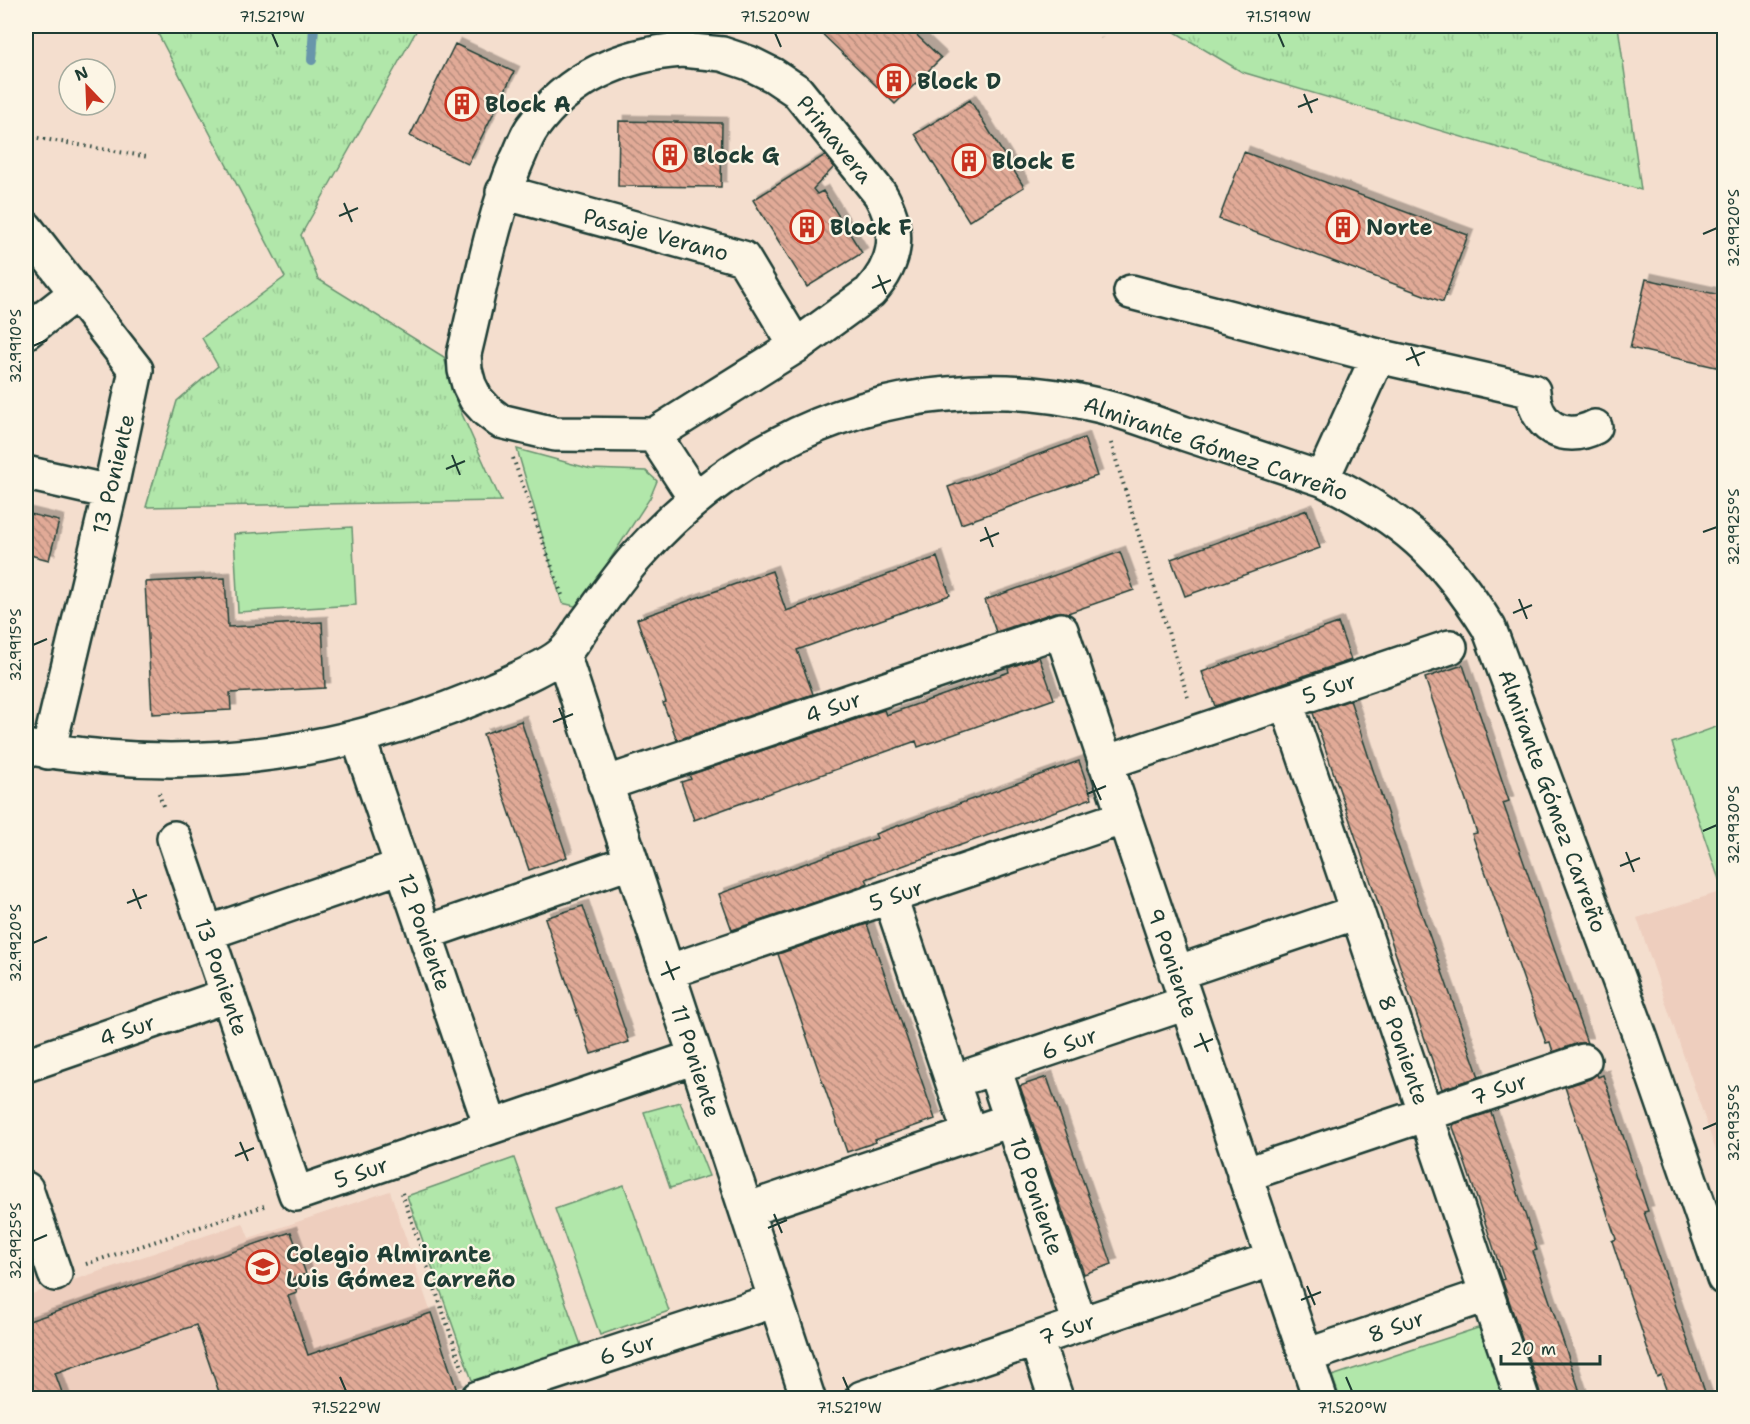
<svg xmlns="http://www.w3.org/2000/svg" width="1750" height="1424" font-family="'Shantell Sans',sans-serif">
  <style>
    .built { fill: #eecebe }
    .grass { fill: url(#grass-tufts); stroke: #68926f; stroke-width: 1.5 }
    .park { fill: #b1e7aa; stroke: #68926f; stroke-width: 1.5 }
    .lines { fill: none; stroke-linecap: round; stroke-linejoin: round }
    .stream { stroke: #6896aa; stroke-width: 10 }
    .building { fill: url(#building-back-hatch); stroke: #1f3d34; stroke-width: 1.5; filter: url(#shadow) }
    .minor-casing { stroke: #1f3d34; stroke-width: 38 }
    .path { stroke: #1f3d34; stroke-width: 4; stroke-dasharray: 1.5 4.5; stroke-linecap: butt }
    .minor { stroke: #fcf5e5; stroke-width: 33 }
    .ticks { fill: none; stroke: #1f3d34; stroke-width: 2 }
    .labels { text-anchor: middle; stroke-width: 4.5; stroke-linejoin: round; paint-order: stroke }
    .poi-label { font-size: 22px; font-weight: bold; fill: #1f3d34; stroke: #fcf5e5; text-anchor: start }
    .street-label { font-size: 22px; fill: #1f3d34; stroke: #fcf5e5 }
    .neatline { fill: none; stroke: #1f3d34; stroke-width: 2 }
    .ticks-label { font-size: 15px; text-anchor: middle; fill: #1f3d34 }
  </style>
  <defs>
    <pattern id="grass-tufts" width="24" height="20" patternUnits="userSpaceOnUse" patternTransform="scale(1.5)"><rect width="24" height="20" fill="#b1e7aa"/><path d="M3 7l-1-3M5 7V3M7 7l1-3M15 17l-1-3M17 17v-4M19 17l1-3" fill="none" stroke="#98c793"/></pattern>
    <pattern id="building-back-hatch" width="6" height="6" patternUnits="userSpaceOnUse" patternTransform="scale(1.5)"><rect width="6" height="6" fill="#e1aa97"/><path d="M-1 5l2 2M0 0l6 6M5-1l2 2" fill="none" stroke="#b68c7c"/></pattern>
    <filter id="shadow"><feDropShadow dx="5.5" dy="-5.5" stdDeviation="0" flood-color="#0004"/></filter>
  </defs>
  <rect width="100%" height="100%" fill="#f4dece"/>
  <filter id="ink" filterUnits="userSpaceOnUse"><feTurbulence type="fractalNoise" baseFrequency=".0167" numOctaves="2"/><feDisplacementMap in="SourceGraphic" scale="12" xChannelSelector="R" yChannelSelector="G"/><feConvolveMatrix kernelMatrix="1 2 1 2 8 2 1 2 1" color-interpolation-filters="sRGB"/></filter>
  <g filter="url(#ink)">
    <path class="built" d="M1723 891 1724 894V1175L1637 918Z
      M390 1191 457 1391 434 1398H26V1296L243 1223 249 1238Z"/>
    <path class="grass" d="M154 26H419L301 235 318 279 444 357 456 401 501 501 146 507 177 401 218 366 202 338 285 277Z
      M1165 26H1618L1641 190 1242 72Z
      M680 1102 709 1176 670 1188 644 1112Z
      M514 1158 581 1345 473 1383 407 1196Z"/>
    <path class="park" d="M517 449 591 469 646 471 657 481 650 498 579 607 562 603Z
      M352 527 356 605 238 612 234 534Z
      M1724 724V894L1672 743Z
      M624 1185 669 1311 600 1335 555 1209Z
      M1487 1325 1512 1391 1488 1398H1340L1332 1376Z"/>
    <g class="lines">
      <path class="stream" d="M312 60 314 26"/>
    </g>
    <path class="building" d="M814 26H907L941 58 895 104Z
      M455 44 514 72 468 164 410 136Z
      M970 100 1024 187 969 221 915 134Z
      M619 121 722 123 721 187 618 186Z
      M1244 152 1468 235 1443 302 1219 219Z
      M825 155 834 167 813 189 817 194 823 191 862 253 807 287 753 200Z
      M1646 279 1725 296V369L1630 348Z
      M1084 438 1097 476 961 524 948 487Z
      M1307 510 1320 548 1185 596 1171 559Z
      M26 513 59 521 49 560 26 554Z
      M1120 552 1134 590 1068 613 1055 612 996 632 985 600Z
      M937 557 950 595 797 650 813 694 677 740 663 703 666 702 637 619 772 571 786 611Z
      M225 578 228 627 322 622 325 688 230 693 231 710 152 714 145 582Z
      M1338 623 1351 660 1215 706 1202 672Z
      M1039 657 1054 699 918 747 916 741 694 820 681 782 691 779 689 775 884 710 886 715 1009 672 1008 668Z
      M1463 665 1509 801 1503 803 1587 1043H1578L1553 1052 1550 1042 1546 1043 1472 834 1477 833 1425 678Z
      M1350 700 1396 840 1479 1077 1442 1089 1313 713Z
      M521 721 567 857 529 870 483 734Z
      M1079 761 1092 798 866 879 868 883 855 889 732 930 719 894 877 838 875 834Z
      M583 906 629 1042 591 1054 545 918Z
      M867 924 935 1119 875 1140 876 1142 847 1152 778 954Z
      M1597 1074 1598 1077 1603 1075 1648 1211 1644 1212 1707 1398H1669L1661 1375 1657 1377 1612 1241 1616 1239 1565 1087 1590 1079Z
      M1047 1077 1112 1264 1084 1274 1020 1086Z
      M1491 1112 1537 1250 1533 1251 1582 1398H1540V1392L1502 1280 1504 1279 1453 1127 1454 1124Z
      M291 1232 306 1274 292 1279 297 1293 288 1296 308 1355 431 1313 457 1391 434 1398H221L196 1325 55 1373 64 1398H26V1322Z"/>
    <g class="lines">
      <defs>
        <path id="minor" d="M682 50 722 54 749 63 773 75 797 91 880 194C901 230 898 261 870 292L796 346 654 435 555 434 500 421 487 411 476 399 469 385 465 370 464 354C480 290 491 221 517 160 522 150 526 136 533 127 568 78 623 54 682 50Z
          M503 192 743 258 796 346
          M26 228 136 370 110 492 48 752
          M1131 292 1378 356 1533 391C1535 426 1563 443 1595 427
          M26 332 76 293
          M654 435 695 498
          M26 473 110 492
          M1322 479 1378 356
          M563 654 808 1398
          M1286 702 1522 1398
          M358 737 491 1127
          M26 747C51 752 77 754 104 757 238 769 372 744 495 689 511 682 553 664 564 652 571 646 576 637 581 629 600 605 617 578 638 555 717 465 826 404 948 394 997 389 1049 393 1097 405 1127 412 1156 424 1186 434 1231 449 1276 464 1322 479 1401 517 1443 554 1489 628L1641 1039 1724 1278
          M1105 763 1450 647
          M605 784 1061 630 1320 1398
          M174 838 296 1194 695 1057
          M890 897 970 1134
          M207 933 402 866
          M425 933 630 862
          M667 972 1124 817
          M1176 973 1357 912
          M26 1065 228 995
          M994 1068 1080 1324
          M972 1075 1186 1003
          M1244 1175 1584 1061
          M26 1189 55 1274
          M746 1210 1011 1120
          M1036 1340 1056 1398
          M1306 1356 1486 1295
          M478 1398 776 1300
          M862 1398 1273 1259"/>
      </defs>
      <use href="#minor" class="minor-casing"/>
      <path class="path" d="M1101 26 1102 38
        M26 136 149 157
        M1111 443 1189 701
        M513 458 563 598
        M159 793 164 809
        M402 1193 463 1370
        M86 1264 264 1206"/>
      <use href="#minor" class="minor"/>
    </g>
  </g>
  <path class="ticks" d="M272 33 278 47M775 33 781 47M1278 33 1284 47M1304 94 1312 113M1298 107 1318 99M344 203 352 222M339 216 358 208M1703 234 1717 228M878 275 886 294M872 288 891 280M33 346 47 340M1411 347 1419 366M1406 360 1425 352M452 455 460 475M446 469 465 461M985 527 993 547M1703 532 1717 527M980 541 999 533M1519 599 1527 619M1513 613 1532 605M33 645 47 639M559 708 567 728M553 722 573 714M1092 780 1101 800M1087 794 1106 786M1703 831 1717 825M1626 852 1634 872M1620 866 1640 858M133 889 141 909M127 903 147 895M33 943 47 937M666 961 674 980M661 975 680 967M1200 1033 1208 1052M1194 1047 1213 1039M1703 1129 1717 1123M240 1142 248 1161M235 1156 254 1148M774 1214 782 1233M768 1228 787 1220M33 1241 47 1235M1307 1286 1315 1305M1301 1300 1321 1292M340 1377 346 1391M843 1377 849 1391M1346 1377 1352 1391"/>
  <defs>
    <symbol id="building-ring" viewBox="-11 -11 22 22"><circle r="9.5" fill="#fcf5e5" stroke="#c8321e" stroke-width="1.5"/><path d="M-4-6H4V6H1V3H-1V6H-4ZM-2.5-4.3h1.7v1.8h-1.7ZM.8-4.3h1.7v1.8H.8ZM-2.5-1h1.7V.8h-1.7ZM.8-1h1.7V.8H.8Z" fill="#c8321e"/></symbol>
    <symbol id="school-ring" viewBox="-11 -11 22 22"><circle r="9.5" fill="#fcf5e5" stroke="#c8321e" stroke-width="1.5"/><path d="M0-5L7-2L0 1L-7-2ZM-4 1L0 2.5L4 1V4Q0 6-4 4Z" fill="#c8321e"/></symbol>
  </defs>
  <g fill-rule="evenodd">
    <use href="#building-ring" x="875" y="62" width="38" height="38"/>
    <use href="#building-ring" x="443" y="85" width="38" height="38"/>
    <use href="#building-ring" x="651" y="136" width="38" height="38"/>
    <use href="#building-ring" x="950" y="142" width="38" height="38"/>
    <use href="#building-ring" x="788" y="208" width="38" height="38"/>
    <use href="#building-ring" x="1324" y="208" width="38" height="38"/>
    <use href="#school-ring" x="244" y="1248" width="38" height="38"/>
  </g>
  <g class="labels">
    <g class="poi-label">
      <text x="917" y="89">Block D</text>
      <text x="485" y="112">Block A</text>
      <text x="693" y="163">Block G</text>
      <text x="992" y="169">Block E</text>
      <text x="830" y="235">Block F</text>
      <text x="1366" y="235">Norte</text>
      <text x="286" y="1262">Colegio Almirante<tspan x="286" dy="25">Luis Gómez Carreño</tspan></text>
    </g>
    <g class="street-label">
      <text transform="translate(835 139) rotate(51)" y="8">Primavera</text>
      <text transform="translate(656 234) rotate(15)" y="8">Pasaje Verano</text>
      <text transform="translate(1216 448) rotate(19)" y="8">Almirante Gómez Carreño</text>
      <text transform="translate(113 474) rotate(-77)" y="8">13 Poniente</text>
      <text transform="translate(1329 688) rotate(-19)" y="8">5 Sur</text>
      <text transform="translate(833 707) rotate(-19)" y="8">4 Sur</text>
      <text transform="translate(1553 801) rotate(70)" y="8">Almirante Gómez Carreño</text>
      <text transform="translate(896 895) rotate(-19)" y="8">5 Sur</text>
      <text transform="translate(425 932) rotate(71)" y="8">12 Poniente</text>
      <text transform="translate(1173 963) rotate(71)" y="8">9 Poniente</text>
      <text transform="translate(222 977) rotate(71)" y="8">13 Poniente</text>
      <text transform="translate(127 1030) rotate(-19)" y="8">4 Sur</text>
      <text transform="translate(1069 1043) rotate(-19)" y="8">6 Sur</text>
      <text transform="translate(1404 1050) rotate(71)" y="8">8 Poniente</text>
      <text transform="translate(696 1061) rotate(72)" y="8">11 Poniente</text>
      <text transform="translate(1499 1089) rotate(-19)" y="8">7 Sur</text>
      <text transform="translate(361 1172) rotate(-19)" y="8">5 Sur</text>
      <text transform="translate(1037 1196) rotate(71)" y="8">10 Poniente</text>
      <text transform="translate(1396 1326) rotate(-19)" y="8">8 Sur</text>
      <text transform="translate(1067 1329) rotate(-19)" y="8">7 Sur</text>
      <text transform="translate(627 1349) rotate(-18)" y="8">6 Sur</text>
    </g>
  </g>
  <rect width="1750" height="1424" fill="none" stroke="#fcf5e5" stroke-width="66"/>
  <g transform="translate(87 87) rotate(337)"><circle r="28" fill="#fcf5e5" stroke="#a4ab9e" stroke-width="1.5"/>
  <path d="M0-4.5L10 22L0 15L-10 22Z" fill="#c8321e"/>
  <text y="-9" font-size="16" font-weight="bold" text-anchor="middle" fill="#1f3d34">N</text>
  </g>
  <path d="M1501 1355v9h99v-9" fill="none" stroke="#1f3d34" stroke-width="3"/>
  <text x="1510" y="1355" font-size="18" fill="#1f3d34" stroke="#fcf5e5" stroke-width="4.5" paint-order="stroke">20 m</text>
  <rect x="33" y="33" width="1684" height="1358" class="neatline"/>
  <g class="ticks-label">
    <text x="272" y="22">71.521°W</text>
    <text x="775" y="22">71.520°W</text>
    <text x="1278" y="22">71.519°W</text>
    <text transform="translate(1734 228) rotate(-90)" y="5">32.9920°S</text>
    <text transform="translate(16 346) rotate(-90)" y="5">32.9910°S</text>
    <text transform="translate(1734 527) rotate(-90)" y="5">32.9925°S</text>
    <text transform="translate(16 645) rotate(-90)" y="5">32.9915°S</text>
    <text transform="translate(1734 825) rotate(-90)" y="5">32.9930°S</text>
    <text transform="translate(16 943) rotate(-90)" y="5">32.9920°S</text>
    <text transform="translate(1734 1123) rotate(-90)" y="5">32.9935°S</text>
    <text transform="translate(16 1241) rotate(-90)" y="5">32.9925°S</text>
    <text x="346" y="1413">71.522°W</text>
    <text x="849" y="1413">71.521°W</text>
    <text x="1352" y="1413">71.520°W</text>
  </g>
</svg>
